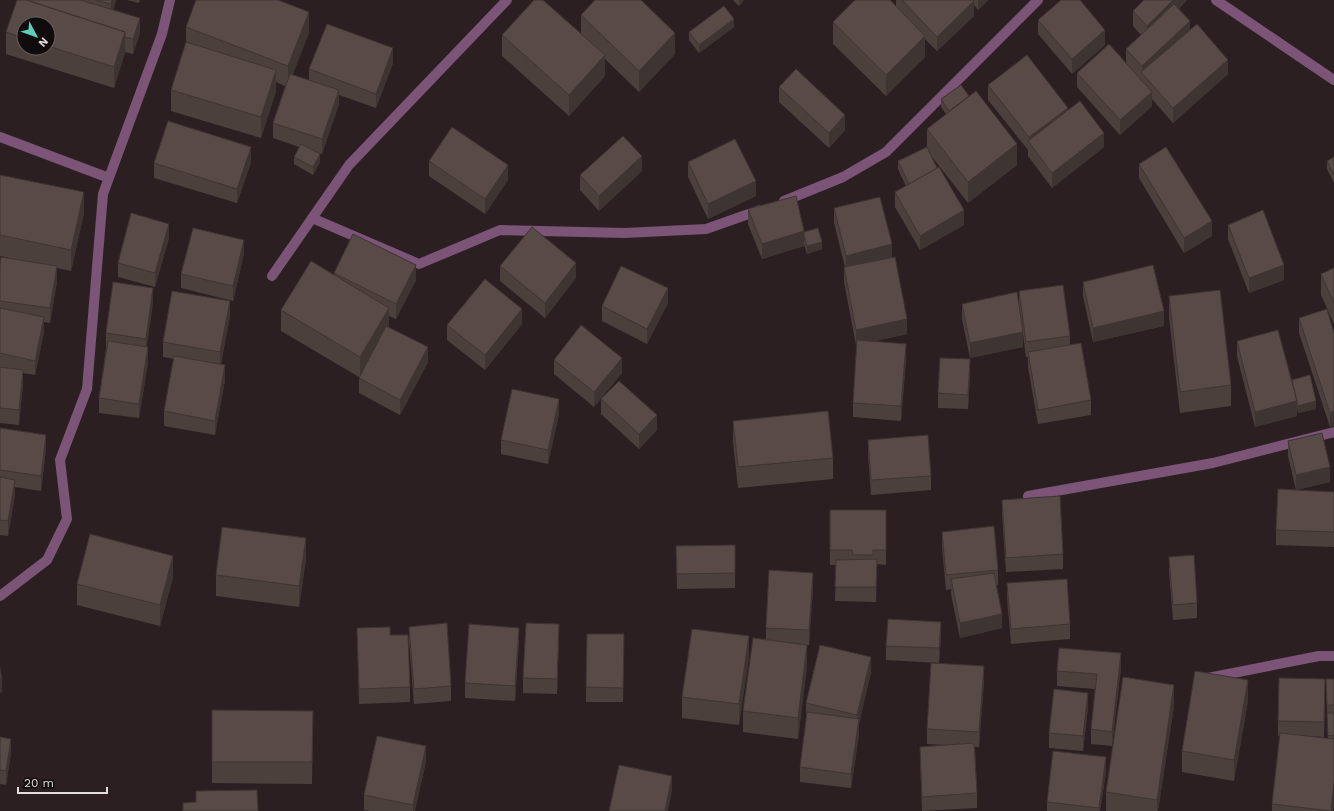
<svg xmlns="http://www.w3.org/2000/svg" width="1334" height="811" font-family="'Work Sans',sans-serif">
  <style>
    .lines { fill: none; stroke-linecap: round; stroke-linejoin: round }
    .minor { stroke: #7b5477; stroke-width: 10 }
    .wall { fill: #4c403d; fill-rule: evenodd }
    .shaded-wall { fill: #3e3432 }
    .building { fill: #584b47; stroke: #3e3432 }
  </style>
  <rect width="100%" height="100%" fill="#2c1f22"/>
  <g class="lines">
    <path class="minor" d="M1216 0 1334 80
      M0 137 109 178
      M784 201 843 177 886 152 1038 0
      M312 218 419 264 500 230 625 233 706 229 760 210
      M272 276 349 165 507 0
      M1028 496 1213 463 1334 432
      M0 596 47 560 67 519 60 460 87 389 103 194 162 34 170 0
      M1208 678 1319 656H1334"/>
  </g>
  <path class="wall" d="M29 0H116L113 10 140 33 133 54 125 52 114 88 6 54V32ZM24 24H48V48H24Z
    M127 0H140L139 3Z
    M733 0H744L739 6Z
    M896 0H988L978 10 974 5V16L937 51 925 39V57L886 96 833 44V22L896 6Z
    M1144 0H1187L1179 9 1190 30 1228 74 1173 123 1152 99V106L1120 135 1077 87V73L1126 63V49L1141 35 1133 26V11Z
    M581 15 675 54 639 92 605 59V76L569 116 502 56V35L581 34Z
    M1038 20 1105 45 1072 74 1038 34Z
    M186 27 309 33 292 75 309 80V69L393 63 376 108 339 95V104L322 154 318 153 320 162 313 175 294 164V157L299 147 273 138V123L285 86 276 82V91L261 138 171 111V90L186 43Z
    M734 27 699 53 689 40V32Z
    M988 85 1068 110 1104 147 1052 188 1028 156V150L988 100Z
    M779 87 845 130 829 148 779 102Z
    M941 99 1017 165 968 203 929 153 964 225 920 250 895 207V192L906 186 898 169V161L927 148V129L946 114 941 107Z
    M1334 157V183L1327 169V161Z
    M429 161 508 180 485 214 429 176Z
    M251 162 237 203 154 178V163Z
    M688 162 756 196 708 219 688 177Z
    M1139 164 1212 236 1184 253 1139 178Z
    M642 171 599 211 580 190V175Z
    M0 175 84 213 71 271 57 268V281L50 323 44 322V332L35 375 23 373V384L19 425 0 423V266L18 260 0 256Z
    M834 208 892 257 907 334 871 342 906 359 901 421 853 417V403L857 344 856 345 844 282V267H845L834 223Z
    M748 209 804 232 822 249 807 254 804 244V246L762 259 748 224Z
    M1228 225 1284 280 1249 293 1228 239Z
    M169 238 155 287 118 277V263Z
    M244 254 233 301 181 288V274Z
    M500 266 576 278 545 318 500 281Z
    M1334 268V324L1321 295V274Z
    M334 273 416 280 396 319 389 316V327L428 362 400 415 359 393V377L281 331V310L334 275Z
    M1083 282 1164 326 1093 342 1083 296Z
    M1019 291 1070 336V345L1091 400V415L1038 424 1028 367V357H1026L1023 334V347L970 358 962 319V304L1019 302Z
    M1169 296 1231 385V406L1180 413 1169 317Z
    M153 303 146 347 148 362 139 418 99 413V398L106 348V333Z
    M668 303 647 344 602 321V306Z
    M230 316 221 364 225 380 215 435 164 426V411L174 359 163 357V342Z
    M1299 318 1334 333 1330 427 1299 333Z
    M522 324 485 370 447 340V325Z
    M1237 341 1292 383V380L1316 409 1298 413 1297 406V416L1255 427 1237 356Z
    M554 360 622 373 594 407 554 374Z
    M970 374 968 409 938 408V393Z
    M601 399 657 430 639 449 601 414Z
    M559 414 548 464 501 454V440Z
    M733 421 833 458V479L738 488 733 442Z
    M0 428 46 449 41 491 15 487V495L8 536 0 535Z
    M868 440 931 476V490L871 495 868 455Z
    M1288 441 1330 482 1296 490 1288 456Z
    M1334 492V547L1276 545V530Z
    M1002 500 1063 554V569L1006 572 1002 515Z
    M830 510H886V565L877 564 876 602 835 601 836 565H830Z
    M942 532 998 570V585H996L1002 628 960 638 951 594V589L946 590 942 547Z
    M735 545V588L677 589 676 546Z
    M1169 557 1197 603V618L1173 620 1169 572Z
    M306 559 299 607 216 596V575Z
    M173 577 160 626 77 605V584Z
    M1007 583 1070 624V639L1011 644 1007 598Z
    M813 588 809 645H807V666L798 739 743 732V711L766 639V628Z
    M409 627 451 686V701L414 704 409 641Z
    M357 628 390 635 410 687V702L359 704Z
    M624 634 623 702H586V687Z
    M941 636 939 663 886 660V646Z
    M559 639 557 694 523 693V678Z
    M519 642 515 701 465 698V683Z
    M749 657 739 725 682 718V697Z
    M1121 667 1112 746 1091 744V729L1095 689 1057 686V671Z
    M871 672 859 724V734L851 788 800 782V767L807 718H806V703Z
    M1326 679H1334V803L1333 811H1272V804L1280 736H1278V721L1325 694 1324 737 1308 736 1328 739Z
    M984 681 979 747H975L977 793V808L922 811 920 761V747L945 745 927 744V729Z
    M1248 701 1234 781 1182 772V751Z
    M1174 706 1158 811H1106V792Z
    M1088 707 1083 751 1049 748V733Z
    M212 710 313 711 312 784 212 783Z
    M0 737 11 753 6 785 0 784Z
    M426 761 415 811H370L364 810V795Z
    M1106 772 1100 811H1047V802Z"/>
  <path class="shaded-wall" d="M112 0H116L111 19V4Z
    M739 0H744L739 6Z
    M978 0H988L978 10Z
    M1173 0H1187L1147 41V26Z
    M974 1V16L937 51V37Z
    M309 12V33L288 87V66Z
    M140 18V33L133 54V39Z
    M734 19V27L699 53V45Z
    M1190 21V36L1142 72V66Z
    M1105 30V45L1072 74V59Z
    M125 32V53L114 88V67Z
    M675 33V54L639 92V71Z
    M925 36V57L886 96V75Z
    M393 48V63L376 108V94Z
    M605 55V76L569 116V95Z
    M1228 60V74L1173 123V108Z
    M276 70V91L261 138V117Z
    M339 90V104L322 154V139Z
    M1152 92V106L1120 135V120Z
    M1068 108V122L1029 143V137Z
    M845 115V130L829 148V133Z
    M1104 133V147L1052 188V173Z
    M1017 144V165L968 203V182Z
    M251 147V162L237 203V189Z
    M320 154V162L313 175V167Z
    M642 156V171L599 211V196Z
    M508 165V180L485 214V199Z
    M756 181V196L708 219V204Z
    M84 192V213L71 271V250Z
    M964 210V225L920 250V236Z
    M1212 221V236L1184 253V238Z
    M169 224V238L155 287V273Z
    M804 231V246L762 259V244Z
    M244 240V254L233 301V286Z
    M822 242V249L807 254V246Z
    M892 244V259L846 271V256Z
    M576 263V278L545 318V303Z
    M416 265V280L396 319V304Z
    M1284 265V280L1249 293V278Z
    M57 266V281L50 323V308Z
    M153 288V303L146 353V339Z
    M668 288V303L647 344V329Z
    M230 301V316L220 367V352Z
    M389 308V329L360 378V357Z
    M522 309V324L485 370V355Z
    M1164 311V326L1093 342V328Z
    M44 317V332L35 375V361Z
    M907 319V334L856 345V330Z
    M1023 332V347L970 358V343Z
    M906 344V359L901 421V406Z
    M148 347V362L139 418V404Z
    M428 347V362L400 415V400Z
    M622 358V373L594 407V392Z
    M970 359V374L968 409V395Z
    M225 365V380L215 435V421Z
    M23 370V384L19 425V410Z
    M559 399V414L548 464V450Z
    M1297 401V416L1255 427V412Z
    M1316 401V409L1298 413V406Z
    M1334 411V426L1330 427V413Z
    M657 415V430L639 449V434Z
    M46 435V449L41 491V476Z
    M1330 467V482L1296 490V475Z
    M15 480V495L8 536V521Z
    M306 538V559L299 607V586Z
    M173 556V577L160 626V605Z
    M813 573V588L809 645V630Z
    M1002 614V628L960 638V623Z
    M941 622V636L939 663V648Z
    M559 624V639L557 694V679Z
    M519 628V642L515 701V686Z
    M749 636V657L739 725V704Z
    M807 645V666L798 739V718Z
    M1121 653V667L1112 746V732Z
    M871 657V672L859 724V734L851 788V774L857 729V715Z
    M984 666V681L979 747V732Z
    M0 678H2V692L0 693Z
    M1325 679V694L1324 737V722Z
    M1248 680V701L1234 781V760Z
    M1174 685V706L1158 811H1157V800Z
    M1088 693V707L1083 751V736Z
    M11 739V753L6 785V771Z
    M426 746V761L415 811H413V805Z
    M1106 757V772L1100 811H1099Z
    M672 776V791L668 811H665Z
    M1334 782V803L1333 811H1331Z"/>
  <path class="building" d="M17 0H27L125 32 114 67 48 46V24H24V38L6 32Z
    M29 0H80L140 18 133 39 125 37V32L29 1Z
    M95 0H112L111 4Z
    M196 0H278L309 12 288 66 186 27Z
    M534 0H543L605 55 569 95 502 35Z
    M595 0H641L675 33 639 71 581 15Z
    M855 0H890L925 36 886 75 833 22Z
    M902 0H973L974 1 937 37Z
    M1061 0H1080L1105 30 1072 59 1038 20Z
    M1144 0H1173L1147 26 1133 11Z
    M1174 4 1190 21 1142 66 1126 49Z
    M724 6 734 19 699 45 689 32Z
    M327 24 393 48 376 94 309 69Z
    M1197 24 1228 60 1173 108 1141 72Z
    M186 42 276 70 261 117 171 90Z
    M1109 44 1152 92 1120 120 1077 73Z
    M1027 55 1068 108 1029 137 988 85Z
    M796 69 845 115 829 133 779 87Z
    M290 74 339 90 322 139 273 123Z
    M961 85 969 96 949 111 941 99Z
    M976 91 1017 144 968 182 927 129Z
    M1080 101 1104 133 1052 173 1028 141Z
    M168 121 251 147 237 189 154 163Z
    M452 127 508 165 485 199 429 161Z
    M623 136 642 156 599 196 580 175Z
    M735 139 756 181 708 204 688 162Z
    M301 144 320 154 313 167 294 157Z
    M927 147 937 168 909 184 898 161Z
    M1166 147 1212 221 1184 238 1139 164Z
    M1334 157V175L1327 161Z
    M939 167 964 210 920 236 895 192Z
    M0 175 84 192 71 250 0 235Z
    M796 196 804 231 762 244 748 209Z
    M880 197 892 244 846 256 834 208Z
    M1263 210 1284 265 1249 278 1228 225Z
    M131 213 169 224 155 273 118 263Z
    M532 227 576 263 545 303 500 266Z
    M193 228 244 240 233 286 181 274Z
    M818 228 822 242 807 246 804 236V232Z
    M353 234 416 265 396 304 334 273Z
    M1 257 57 266 50 308 0 301V266Z
    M895 257 907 319 856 330 844 267Z
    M311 261 389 308 360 357 281 310Z
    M1153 265 1164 311 1093 328 1083 282Z
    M621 266 668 288 647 329 602 306Z
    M1334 268V303L1321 274Z
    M485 279 522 309 485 355 447 325Z
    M113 282 153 288 146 339 106 333Z
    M1063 285 1070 336 1026 342 1019 291Z
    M1220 290 1231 385 1180 392 1169 296Z
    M172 291 230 301 220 352 163 342Z
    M1017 292 1023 332 970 343 962 304Z
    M0 308 44 317 35 361 0 353Z
    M1327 309 1334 333V411L1330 413 1299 318Z
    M581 325 622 358 594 392 554 360Z
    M386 326 428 347 400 400 359 378Z
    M1278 330 1297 401 1255 412 1237 341Z
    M857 340 906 344 901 406 853 403Z
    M108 341 148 347 139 404 99 398Z
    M1081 343 1091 400 1038 410 1028 352Z
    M174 356 225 365 215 421 164 411Z
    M940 358 970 359 968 395 938 393Z
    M0 367 23 370 19 410 0 408Z
    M1310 375 1316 401 1298 406 1292 380Z
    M619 381 657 415 639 434 601 399Z
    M512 389 559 399 548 450 501 440Z
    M828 411 833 458 738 467 733 421Z
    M0 428 46 435 41 476 0 470Z
    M1322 433 1330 467 1296 475 1288 441Z
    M928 435 931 476 871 480 868 440Z
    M0 477 15 480 8 521 0 520Z
    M1278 489 1334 492V532L1276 530Z
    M1060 496 1063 554 1006 558 1002 500Z
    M830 510H886V550H873V555H853L852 550H830Z
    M994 526 998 570 946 575 942 532Z
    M222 527 306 538 299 586 216 575Z
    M90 534 173 556 160 605 77 584Z
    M735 545V573L677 574 676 546Z
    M1194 555 1197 603 1173 605 1169 557Z
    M877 559 876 587H835L836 560Z
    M769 570 813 573 809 630 766 628Z
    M994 573 1002 614 960 623 951 579Z
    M1067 579 1070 624 1011 629 1007 583Z
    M888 619 941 622 939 648 886 646Z
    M447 623 451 686 414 689 409 627Z
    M526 623 559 624 557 679 523 678Z
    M469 624 519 628 515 686 465 683Z
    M390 627V635H408L410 687 359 689 357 628Z
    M692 629 749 636 739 704 682 697Z
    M587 634H624L623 688 586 687Z
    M753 638 807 645 798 718 743 711Z
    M820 645 871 657 857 715 806 703Z
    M1059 648 1121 653 1112 732 1091 729 1097 674 1057 671Z
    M931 663 984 666 979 732 927 729Z
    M0 668 2 678H0Z
    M1195 671 1248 680 1234 760 1182 751Z
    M1123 677 1174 685 1157 800 1106 792Z
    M1279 678 1325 679 1324 722 1278 721Z
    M1326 679H1334V705H1327Z
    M1054 689 1088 693 1083 736 1049 733Z
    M212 710 313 711 312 762H212Z
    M807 712 859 719 851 774 800 767Z
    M1327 713H1334V735L1328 736Z
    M1280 733 1334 739V782L1331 811 1272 804Z
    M377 736 426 746 413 805 364 795Z
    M0 737 11 739 6 771 0 770Z
    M974 743 977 793 922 797 920 747Z
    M1053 751 1106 757 1099 808 1047 802Z
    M619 765 672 776 665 811H609Z
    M257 790 258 811H183V803L196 802V791Z"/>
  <g transform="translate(36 36) rotate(131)"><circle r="19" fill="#100b0c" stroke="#655f60"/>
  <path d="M0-3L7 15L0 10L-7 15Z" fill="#5eceb7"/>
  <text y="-6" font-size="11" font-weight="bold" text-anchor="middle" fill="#e4dcdd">N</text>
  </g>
  <path d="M18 787v6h89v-6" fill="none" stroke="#e4dcdd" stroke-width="2"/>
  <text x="24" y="787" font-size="12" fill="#e4dcdd" stroke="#100b0c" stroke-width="3" paint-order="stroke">20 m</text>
</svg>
